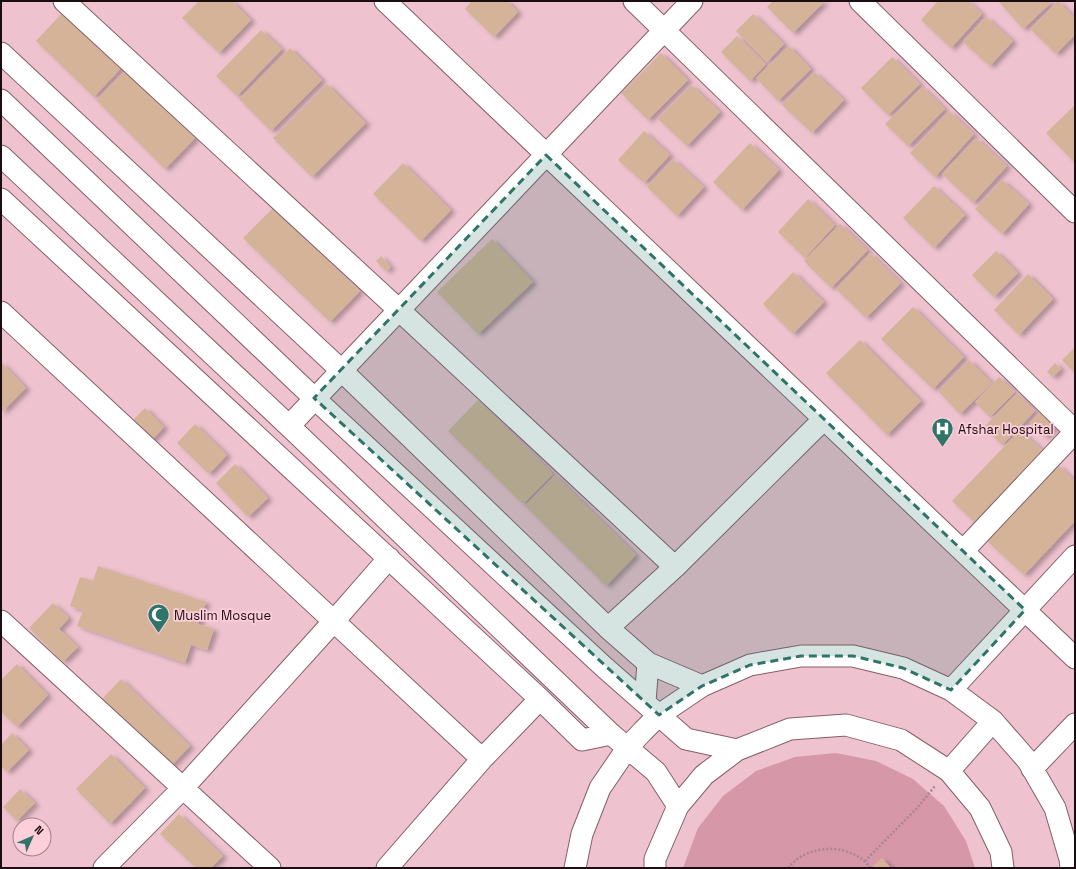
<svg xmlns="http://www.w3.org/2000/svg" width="1076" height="869" font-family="'Space Grotesk',sans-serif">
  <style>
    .green { fill: #d697a9 }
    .building { fill: #d4b399; filter: url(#shadow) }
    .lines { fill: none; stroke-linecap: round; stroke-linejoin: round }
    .minor-casing { stroke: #865f6a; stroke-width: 23 }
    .path { stroke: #a98690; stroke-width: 2.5; stroke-dasharray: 2 2; stroke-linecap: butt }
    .minor { stroke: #fff; stroke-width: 21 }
    .marked { fill: #2f7469; fill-opacity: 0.2; stroke: #2f7469; stroke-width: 3; stroke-dasharray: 8 5; stroke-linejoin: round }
    .labels { text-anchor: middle; stroke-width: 3.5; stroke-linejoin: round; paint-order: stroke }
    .poi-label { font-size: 13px; fill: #1b0c11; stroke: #fccfdb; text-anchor: start }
  </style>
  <defs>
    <filter id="shadow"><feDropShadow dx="4.5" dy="2.5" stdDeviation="2" flood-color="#0004"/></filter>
  </defs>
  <rect width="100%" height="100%" fill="#eec2ce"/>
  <path class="green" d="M836 753 876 761 913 779 944 806 966 841 975 868H683L698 828 723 796 756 771 795 757Z"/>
  <path class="building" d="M199 1H232L251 20 219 53 182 18Z
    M472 1H507L518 12 494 37 465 9Z
    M773 1H825L793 33 767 7Z
    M938 1H968L982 14 951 48 921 20Z
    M998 1H1053L1023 29Z
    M1058 1 1075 18V35L1056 54 1030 29Z
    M64 11 122 67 94 97 36 41Z
    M753 14 784 44 767 62 736 31Z
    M986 17 1013 41 990 66 963 42Z
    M261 30 282 49 237 96 216 76Z
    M737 36 766 64 750 81 721 52Z
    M789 46 811 69 778 101 756 78Z
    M290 48 322 80 271 131 239 99Z
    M661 53 688 80 648 120 621 93Z
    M892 57 920 84 888 115 861 88Z
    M127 69 196 137 165 169 96 100Z
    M814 72 844 100 812 133 782 105Z
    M327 84 366 123 312 177 273 138Z
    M691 85 720 112 687 146 658 119Z
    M922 87 945 109 908 146 885 124Z
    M1075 105V163L1046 133Z
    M949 111 974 134 935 177 910 153Z
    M644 131 670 155 644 183 618 160Z
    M976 138 1007 166 973 203 942 174Z
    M750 143 779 170 742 210 713 182Z
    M673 159 704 187 677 216 647 187Z
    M403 163 451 210 421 241 373 194Z
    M1002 180 1029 204 1002 234 975 209Z
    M934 186 965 215 934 248 903 218Z
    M808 199 835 225 805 258 778 232Z
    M273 208 360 291 330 322 243 238Z
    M840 224 868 250 831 288 804 261Z
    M492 239 533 282 478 334 437 292Z
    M996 251 1018 273 994 297 972 275Z
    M870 253 901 283 866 318 836 289Z
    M381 256 391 267 386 271 376 261Z
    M793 272 824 302 793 334 763 304Z
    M1028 274 1053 299 1019 335 994 310Z
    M913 307 964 357 933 389 881 339Z
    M860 340 921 401 887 435 826 373Z
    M1075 347V373L1062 360Z
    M969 360 992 383 960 414 938 391Z
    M1 362 26 388 1 413Z
    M1055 363 1061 369 1053 377 1047 372Z
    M999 377 1015 392 990 417 975 402Z
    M1017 393 1035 411 1002 445 984 427Z
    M478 400 553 474 523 504 448 431Z
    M145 408 164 427 151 441 131 422Z
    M1040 413 1055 427 1045 437 1030 422Z
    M195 424 227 455 209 474 177 443Z
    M1020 430 1043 451 974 522 952 501Z
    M235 464 268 498 248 517 216 483Z
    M1058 465 1075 481V521L1024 575 987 541Z
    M555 475 636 555 606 586 525 506Z
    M98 566 206 602 198 624 214 629 207 650 191 645 185 663 77 626 83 610 70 606 80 577 93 581Z
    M53 603 69 618 59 629 78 647 63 662 29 628Z
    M17 664 48 695 17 727 1 712V680Z
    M121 679 190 746 171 766 102 699Z
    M12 733 29 750 7 772 1 766V745Z
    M111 754 145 788 110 824 76 789Z
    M20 789 35 803 17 821 3 807Z
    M179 814 223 856 211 868H196L160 834Z
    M882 858 891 868H875L873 866Z"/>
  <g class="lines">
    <defs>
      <path id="minor" d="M64 1 399 310 675 567
        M385 1 1075 658
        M634 1 1075 431
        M860 1 1075 212
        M1 53 341 370 608 628 648 663 645 702
        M1 100 314 398 604 667 686 739 737 750
        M1 156 289 426 611 734 656 772 678 806
        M1 199 540 699 582 740 611 734
        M1 312 482 759
        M289 426 692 1
        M963 551 1075 432
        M1 621 270 868
        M608 628 675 567 824 419
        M648 663 702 686
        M951 690 1075 556
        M1032 769 1075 724
        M949 771 993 721
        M104 868 183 788 334 621 389 558
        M387 868 482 759 540 699
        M575 868 582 834 600 788 628 747 643 731 659 715 702 686 750 665 801 656H853L903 668 951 690 993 721 1028 761 1055 808 1070 859 1071 868
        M655 868V859L678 806 704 775 737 750 790 729 846 725 901 740 949 771 980 808 1001 852 1003 868"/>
    </defs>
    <use href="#minor" class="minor-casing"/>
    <path class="path" d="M865 861 918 807 935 786
      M788 868C802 850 830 844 851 853 859 856 866 862 871 868"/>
    <use href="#minor" class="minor"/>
  </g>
  <path class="marked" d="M546 155 1025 610 951 690 903 668 853 656H801L750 665 702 686 659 715 314 398Z"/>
  <defs>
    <symbol id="hospital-pin" viewBox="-11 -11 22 30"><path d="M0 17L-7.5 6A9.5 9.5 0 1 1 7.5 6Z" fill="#2f7469" stroke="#fccfdb"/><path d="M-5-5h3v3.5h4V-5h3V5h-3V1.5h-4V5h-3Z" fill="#fff"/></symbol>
    <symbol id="mosque-pin" viewBox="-11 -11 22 30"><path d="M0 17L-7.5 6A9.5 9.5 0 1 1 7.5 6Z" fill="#2f7469" stroke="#fccfdb"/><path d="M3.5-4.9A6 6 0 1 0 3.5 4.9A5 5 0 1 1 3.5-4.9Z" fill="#fff"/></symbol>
  </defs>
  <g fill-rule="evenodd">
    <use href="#hospital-pin" x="930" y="416" width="25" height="34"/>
    <use href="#mosque-pin" x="146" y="602" width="25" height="34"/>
  </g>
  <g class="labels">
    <g class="poi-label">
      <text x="958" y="434">Afshar Hospital</text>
      <text x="174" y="620">Muslim Mosque</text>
    </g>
  </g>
  <rect width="1076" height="869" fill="none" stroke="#1b0c11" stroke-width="4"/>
  <g transform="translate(32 837) rotate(45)"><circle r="19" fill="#fccfdb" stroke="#a2818a"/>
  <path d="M0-3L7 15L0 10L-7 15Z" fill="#2f7469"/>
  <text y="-6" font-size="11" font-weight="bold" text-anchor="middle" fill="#1b0c11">N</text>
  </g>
</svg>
